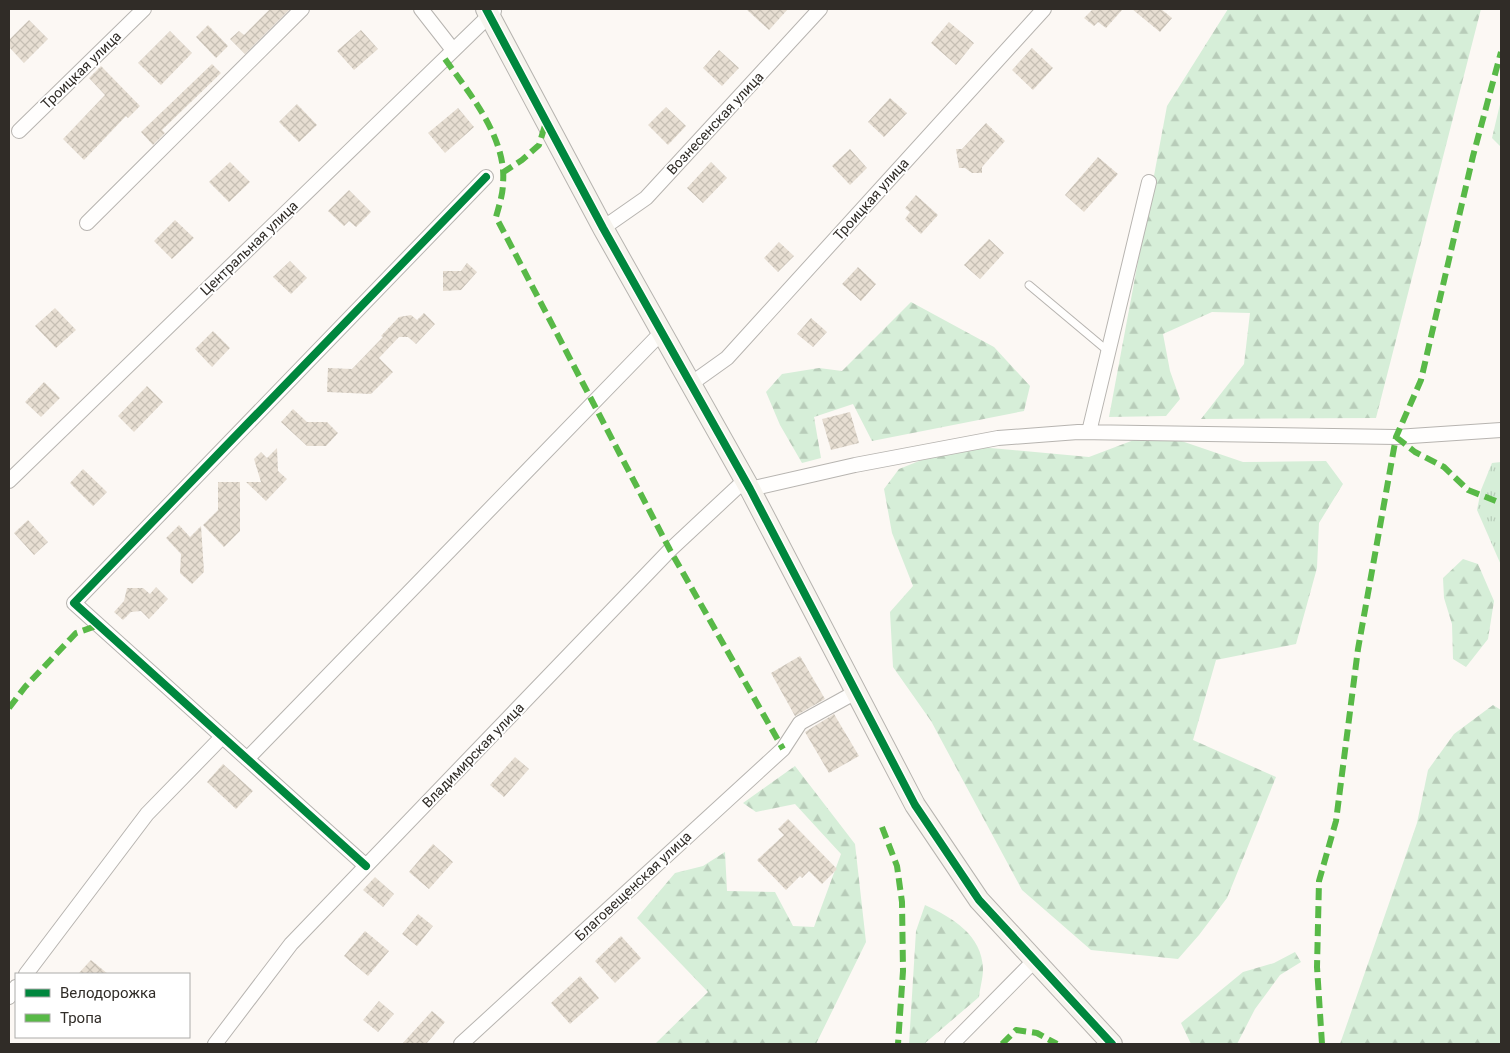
<svg xmlns="http://www.w3.org/2000/svg" width="1510" height="1053" font-family="Roboto,sans-serif">
  <style>
    .grass { fill: url(#grass-tufts) }
    .forest { fill: url(#forest-firs) }
    .building { fill: url(#building-cross-hatch) }
    .lines { fill: none; stroke-linecap: round; stroke-linejoin: round }
    .lane-casing { stroke: #b7b4b0; stroke-width: 9 }
    .street-casing { stroke: #b7b4b0; stroke-width: 16 }
    .secondary-casing { stroke: #b7b4b0; stroke-width: 22 }
    .lane { stroke: #fffefd; stroke-width: 7 }
    .street { stroke: #fffefd; stroke-width: 14 }
    .secondary { stroke: #f7f4ee; stroke-width: 20 }
    .quiet { stroke: #58b947; stroke-width: 6; stroke-dasharray: 12 6; stroke-linecap: butt }
    .cycleway-casing { stroke: #fff; stroke-width: 11 }
    .cycleway { stroke: #00873e; stroke-width: 8 }
    .labels { text-anchor: middle; stroke-width: 4; stroke-linejoin: round; paint-order: stroke }
    .street-label { font-size: 14px; fill: #302c27; stroke: #fff }
  </style>
  <defs>
    <pattern id="grass-tufts" width="24" height="20" patternUnits="userSpaceOnUse" patternTransform="scale(1.25)"><rect width="24" height="20" fill="#d6eed8"/><path d="M3 7l-1-3M5 7V3M7 7l1-3M15 17l-1-3M17 17v-4M19 17l1-3" fill="none" stroke="#b8ccb9"/></pattern>
    <pattern id="forest-firs" width="22" height="20" patternUnits="userSpaceOnUse" patternTransform="scale(1.25)"><rect width="22" height="20" fill="#d6eed8"/><path d="M5 1l3.5 6h-7zM16 11l3.5 6h-7z" fill="#b8ccb9"/></pattern>
    <pattern id="building-cross-hatch" width="8" height="8" patternUnits="userSpaceOnUse" patternTransform="scale(1.25)"><rect width="8" height="8" fill="#e7ded2"/><path d="M0 0l8 8M0 8l8-8" fill="none" stroke="#c6bfb4"/></pattern>
  </defs>
  <rect width="100%" height="100%" fill="#fcf8f4"/>
  <path class="grass" d="M1501 462V565L1477 510 1481 490 1492 463Z"/>
  <path class="forest" d="M1228 9H1481L1376 418 1201 419 1244 364 1250 313 1212 312 1163 334 1170 371 1180 399 1166 416 1109 417 1167 106Z
    M1501 100V147L1492 138Z
    M911 302 994 347 1030 386 1024 411 872 441 853 404 814 417 821 458 802 463 780 425 766 392 782 374 819 368 842 371Z
    M1155 432 1243 462 1326 461 1343 484 1319 523 1317 568 1296 644 1216 660 1193 740 1276 777 1227 898 1199 935 1178 959 1091 950 1022 890 931 721 893 667 890 612 913 586 892 533 884 489 899 469 929 457 946 444 1089 457Z
    M1463 559 1478 564 1494 601 1488 639 1466 667 1453 659 1452 624 1444 598 1443 578Z
    M1493 705 1501 710V1044H1340L1417 823 1428 770 1454 734Z
    M795 766 855 844 866 942 816 1044H655L708 992 637 918 675 873 703 866 725 852 727 891 775 892 793 926 814 927 841 854 795 804 756 812 743 803Z
    M925 905C953 918 982 935 983 969 983 978 980 988 979 997L924 1044H909L916 931Z
    M1295 952 1301 962 1280 975 1255 1009 1237 1044H1191L1181 1023 1243 972 1274 963Z"/>
  <path class="building" d="M270 9H290L245 54 230 39 239 31 244 35Z
    M746 9H788L769 30Z
    M1093 9H1123L1106 28 1098 22 1094 26 1084 18Z
    M1132 9H1161L1172 18 1160 32Z
    M29 20 48 39 24 63 9 47V40Z
    M949 22 974 43 956 65 931 43Z
    M208 25 228 46 216 58 196 37Z
    M361 30 378 49 354 70 337 51Z
    M170 31 192 53 161 85 138 63Z
    M1032 48 1053 68 1033 90 1012 70Z
    M719 50 739 68 722 86 703 68Z
    M212 64 221 73 162 130 165 133 153 145 141 132Z
    M101 66 140 106 128 118 126 116 84 160 63 139 105 95 89 78Z
    M890 98 907 113 884 137 868 122Z
    M297 104 317 125 299 142 279 122Z
    M666 107 686 126 668 145 648 125Z
    M458 108 474 127 445 153 428 133Z
    M986 123 1005 141 982 167V173H972L965 168H959L956 149H962Z
    M850 149 867 168 850 185 832 166Z
    M1098 157 1118 174 1084 212 1065 195Z
    M230 162 250 182 229 202 209 182Z
    M711 162 727 178 703 203 687 188Z
    M349 190 371 212 356 227 349 221 344 226 328 211Z
    M916 195 938 215 921 234 905 219 910 212 905 208Z
    M175 220 194 238 172 259 154 241Z
    M989 239 1004 253 980 279 964 265Z
    M779 242 794 256 778 272 764 258Z
    M290 261 307 278 291 294 273 277Z
    M467 263 477 272 461 290 443 291V271H461Z
    M858 267 876 284 861 301 842 284Z
    M55 308 76 330 56 348 35 326Z
    M424 313 435 324 416 344 408 337H399L379 358 393 372 371 394 327 392 328 368 352 369 383 337 381 336 399 317 411 315 417 320Z
    M811 318 827 332 813 347 797 334Z
    M213 331 230 348 212 367 195 349Z
    M44 382 60 398 41 417 25 402Z
    M147 386 163 402 134 432 118 416Z
    M293 409 307 422H327L338 433 326 446H307L281 422Z
    M850 412 859 443 831 450 822 419Z
    M277 448 278 471 287 479 266 501 246 482H261L254 459 261 452 267 458Z
    M83 469 107 492 93 506 70 483Z
    M218 482H240V531L224 547 203 525 218 510Z
    M28 520 48 542 34 555 14 533Z
    M179 525 190 537 201 526 204 572 192 584 180 573 181 554 166 538Z
    M156 587 168 599 149 619 141 611 131 612 123 620 114 612 124 601 127 588H143L150 594Z
    M800 656 825 699 795 716 771 673Z
    M834 714 859 756 829 773 805 732Z
    M515 757 529 769 504 797 490 785Z
    M223 764 253 791 236 809 207 782Z
    M788 819 837 869 822 884 809 871 802 878 800 876 786 890 757 860 784 835 778 829Z
    M433 844 453 862 429 889 409 872Z
    M375 877 394 894 383 907 363 890Z
    M418 914 433 926 417 946 402 934Z
    M365 931 389 951 368 976 344 956Z
    M621 936 641 958 615 983 595 961Z
    M91 960 108 974H78Z
    M580 976 599 998 570 1024 551 1003Z
    M379 1001 394 1014 378 1032 363 1020Z
    M432 1011 445 1022 426 1044H402Z"/>
  <g class="lines">
    <defs>
      <path id="lane" d="M1029 285 1109 352"/>
      <path id="street" d="M421 9 453 50
        M19 131 144 9
        M87 223 302 9
        M603 228 646 198 820 9
        M692 383 727 358 1044 9
        M1089 432 1149 182
        M9 481 494 11
        M750 489 855 465 998 438 1078 432 1396 437 1501 430
        M247 759 662 332
        M366 866 74 603 486 177
        M26 974 147 814 222 737
        M9 997 16 987
        M215 1044 291 944 670 550 745 480
        M461 1044 783 749 800 723 856 692
        M952 1044 1034 961"/>
      <path id="secondary" d="M486 9 603 228 750 489 915 805 979 900 1112 1044"/>
    </defs>
    <use href="#lane" class="lane-casing"/>
    <use href="#street" class="street-casing"/>
    <use href="#secondary" class="secondary-casing"/>
    <use href="#lane" class="lane"/>
    <use href="#street" class="street"/>
    <use href="#secondary" class="secondary"/>
    <path class="quiet" d="M445 59C469 93 507 138 503 183 503 194 499 206 496 217L670 550 783 749
      M502 173 522 160 539 145 546 122
      M1396 437 1415 452 1444 467 1468 490 1501 503
      M9 708 25 687 76 633 99 625
      M882 827 897 866 902 902 903 971 898 1044
      M1002 1044 1016 1030 1037 1033 1057 1044
      M1322 1044 1317 967 1319 881 1336 821 1358 649 1396 437 1421 380 1473 156 1501 52"/>
    <defs>
      <path id="cycleway" d="M486 9 603 228 750 489 915 805 979 900 1112 1044
        M366 866 74 603 486 177"/>
    </defs>
    <use href="#cycleway" class="cycleway-casing"/>
    <use href="#cycleway" class="cycleway"/>
  </g>
  <g class="labels">
    <g class="street-label">
      <text transform="translate(81 70) rotate(-44)" y="5">Троицкая улица</text>
      <text transform="translate(715 123) rotate(-47)" y="5">Вознесенская улица</text>
      <text transform="translate(871 199) rotate(-48)" y="5">Троицкая улица</text>
      <text transform="translate(249 248) rotate(-44)" y="5">Центральная улица</text>
      <text transform="translate(473 755) rotate(-46)" y="5">Владимирская улица</text>
      <text transform="translate(633 886) rotate(-43)" y="5">Благовещенская улица</text>
    </g>
  </g>
  <rect width="1510" height="1053" fill="none" stroke="#302c27" stroke-width="20"/>
  <rect x="15" y="973" width="175" height="65" fill="#ffffff" stroke="#acaba9"/>
  <rect x="25" y="989" width="25" height="8" fill="#00873e" stroke="#acaba9"/>
  <text x="60" y="998" font-size="15" fill="#302c27">Велодорожка</text>
  <rect x="25" y="1014" width="25" height="8" fill="#58b947" stroke="#acaba9"/>
  <text x="60" y="1023" font-size="15" fill="#302c27">Тропа</text>
</svg>
